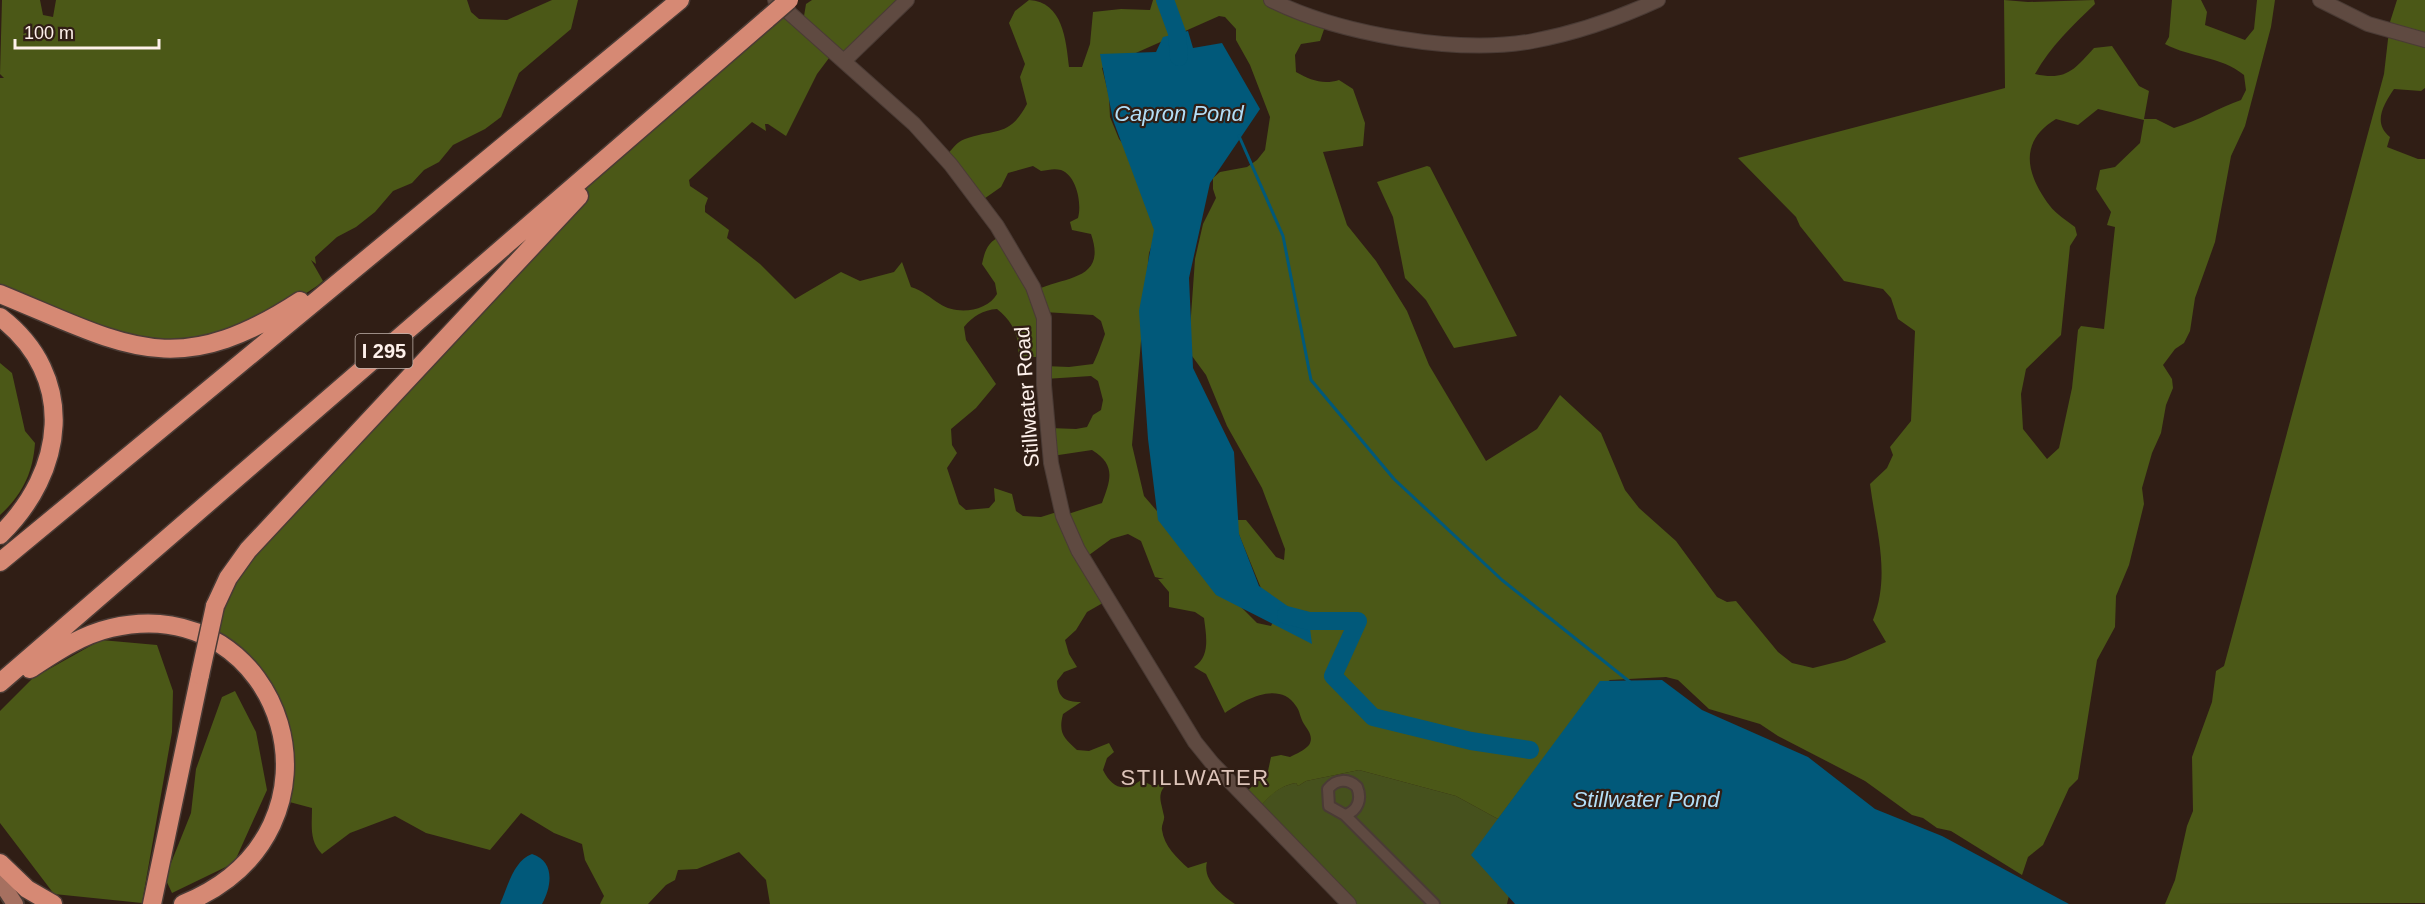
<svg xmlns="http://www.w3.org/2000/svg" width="2425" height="904" font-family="Helvetica,sans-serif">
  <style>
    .green { fill: #46511d }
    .forest { fill: #4b5817; fill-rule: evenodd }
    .water { fill: #01597a }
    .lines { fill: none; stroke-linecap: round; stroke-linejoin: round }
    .stream { stroke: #01597a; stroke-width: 3 }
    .river { stroke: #01597a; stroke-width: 18 }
    .minor-casing { stroke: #4a3b35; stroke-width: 14 }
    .tertiary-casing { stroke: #4a3b35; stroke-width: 16 }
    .primary-casing { stroke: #4a3b35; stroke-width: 20 }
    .motorway-casing { stroke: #4a3b35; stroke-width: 21 }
    .minor { stroke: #5f4a41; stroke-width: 10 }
    .tertiary { stroke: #5f4a41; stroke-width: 14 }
    .primary { stroke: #a67060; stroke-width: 16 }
    .motorway { stroke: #d68974; stroke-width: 18 }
    .motorway-bridge-casing { stroke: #4a3b35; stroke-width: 21; stroke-linecap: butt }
    .motorway-bridge { stroke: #d68974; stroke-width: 18 }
    .labels { text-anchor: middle; stroke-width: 4.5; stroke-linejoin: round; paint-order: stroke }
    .shield { fill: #301e15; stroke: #c0b2ab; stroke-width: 1.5 }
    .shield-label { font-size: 20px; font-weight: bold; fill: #fef1eb }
    .street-label { font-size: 21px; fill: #fef1eb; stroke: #301e15 }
    .water-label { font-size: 22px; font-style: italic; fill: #b3def7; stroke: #301e15 }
    .neighbourhood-label { font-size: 22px; letter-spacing: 1.5px; fill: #ddc4b9; stroke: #301e15 }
  </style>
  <rect width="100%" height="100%" fill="#301e15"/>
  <path class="green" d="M1359 770 1456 796 1498 819 1511 887 1507 904H1347L1257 810C1269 796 1278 786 1296 783L1298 786 1306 781Z"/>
  <path class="forest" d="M2 0H40L43 15 53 17 56 0H467L471 12 479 19 507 20 552 0H578L571 29 519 73 501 117 485 129 453 145 439 162 424 170 412 183 393 191 375 212 356 227 337 237 315 257 316 264 311 260 323 281 317 286 253 328 166 350 0 290V78H4L0 74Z
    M812 0H905L842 54H832L817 74 786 136 768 124H765L766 131 752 122 689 180 690 186 708 198 705 206V212L729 230 727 238 760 264 795 299 841 272 860 281 894 272 902 262 911 287C923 291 929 297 940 304 956 315 987 312 997 294L995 283 982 264C985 250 988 241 1002 236L1036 290C1067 276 1107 280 1091 234L1072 230 1070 222 1078 218C1082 204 1077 176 1061 170 1054 168 1048 170 1041 171L1033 166 1008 173 1001 187 981 201 944 158C950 152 957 141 965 139 995 128 1009 138 1027 104L1020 77 1025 64 1009 23 1015 11 1029 0C1063 2 1066 40 1069 67H1082L1090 44 1093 12 1121 9 1150 10 1153 0H1281L1328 18 1320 41 1301 44 1295 55 1296 72C1310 80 1323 85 1339 80L1353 89 1365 123 1363 146 1323 152 1347 225 1376 261 1407 311 1429 365 1486 461 1537 429 1560 395 1601 433 1625 490 1639 508 1676 541 1717 597 1727 602 1736 601 1778 652 1792 663 1813 668 1845 660 1886 642 1873 620C1891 574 1876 531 1870 484L1887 468 1893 455 1890 447 1911 421 1915 331 1898 319 1891 298 1883 289 1844 281 1800 226 1796 217 1738 158 2005 88 2004 0 2028 2 2094 0 2095 4C2072 26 2051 46 2035 74 2066 81 2074 70 2094 48L2112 46 2139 86 2149 91 2144 119H2156L2174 128C2198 121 2218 108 2241 100L2246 90 2244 75C2221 56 2191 58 2165 44L2169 37 2172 0H2201L2207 12 2205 25 2245 40 2254 29 2257 0H2275L2271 27 2245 126 2231 156 2215 242 2195 298 2190 331 2184 343 2175 349 2163 365 2172 379 2173 388 2166 405 2161 433 2152 453 2142 488 2144 504 2129 565 2116 596 2115 627 2097 660 2078 779 2069 788 2043 845 2028 857 2022 875 1951 831 1937 828 1923 818 1912 815 1865 781 1778 736 1760 724 1709 709 1678 680 1666 677 1610 680 1594 691 1498 819 1456 796 1359 770 1306 781 1298 786 1296 783C1278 786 1269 797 1257 810L1243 795 1268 771 1271 757 1281 755 1290 757C1296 754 1305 750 1309 745 1314 737 1308 730 1304 724 1300 718 1300 711 1296 706 1279 680 1244 700 1225 713L1206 674 1194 667C1211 656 1206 635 1204 618L1195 612 1169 607V592L1158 579H1164L1155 577 1141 541 1128 534 1111 539 1085 558 1108 600 1087 612 1076 630 1065 640 1069 654 1077 667 1064 672 1057 681C1058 698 1065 702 1081 702L1063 714C1058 733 1064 738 1077 750L1089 751 1109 743 1114 752 1107 758 1103 770C1112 788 1124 793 1141 780L1153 786 1168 782C1156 795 1161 800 1164 816 1165 820 1161 825 1162 830 1164 846 1177 858 1188 868L1207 862C1202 880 1222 895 1235 904H770L766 880 739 852 697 869 678 870 675 880 666 885 648 904H600L604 896 585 860 582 844 554 833 521 813 490 850 426 833 395 816 350 833 322 854C309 841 312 825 312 808L282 800 279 714 210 632 219 593 585 190 635 139 780 9 803 22 806 4ZM1219 16 1225 17 1236 29V40L1250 65 1270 117 1265 150 1257 160 1247 167 1220 172 1213 178V189L1216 198 1203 224 1195 259 1189 344 1192 356 1206 375 1227 426 1262 488 1285 549 1284 560 1276 557 1246 520H1233L1274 620 1271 626 1257 623 1231 597 1144 496 1132 445 1143 318 1149 253 1169 200 1119 139 1110 117 1109 96 1102 68ZM2098 109 2144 120 2140 143 2115 167 2100 170 2096 189 2111 212 2107 225 2115 227 2104 329 2081 326 2078 330 2072 388 2059 448 2047 459 2023 429 2021 394 2026 369 2061 335 2070 246 2077 235 2075 227C2067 221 2056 214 2050 206 2026 174 2018 142 2056 119L2078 125ZM997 309C1013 322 1020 336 1018 357H1043L1044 312 1093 315 1101 321 1105 334C1103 340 1096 359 1093 364L1069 367 1044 366 1045 379 1091 376 1098 381 1103 400 1101 410 1093 415 1087 427 1076 429 1050 428 1052 456 1092 450C1116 465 1111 479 1102 503L1068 514 1060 511 1041 517 1023 516 1016 511 1012 494 994 488 995 501 989 508 966 510 959 504 947 468 957 453 952 445 951 429 976 408 996 384 966 340 964 327C973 316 983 310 997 309Z
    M2397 0H2425V88L2421 91 2394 89C2384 104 2372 123 2390 137L2387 147 2418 159H2425V903L2165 904 2175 880 2187 826 2193 811 2192 757 2212 702 2216 671 2224 666 2384 74 2390 22Z
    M1427 166 1430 167 1517 336 1454 348 1426 300 1405 278 1393 217 1377 182Z
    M0 363 12 373 25 431 35 443C33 473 22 495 0 515Z
    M101 640 157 645 173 691 172 732 142 903 54 894 0 823V711L33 678Z
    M235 691 256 732 267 790 234 863 172 893 165 878 191 813 196 769 222 697Z"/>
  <path class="water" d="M1188 31 1193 48 1222 43 1260 109 1210 183 1189 278 1193 368 1234 452 1239 534 1259 586 1309 621 1312 644 1216 595 1158 520 1148 439 1139 311 1154 230 1113 120 1100 54 1156 52 1163 37Z
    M1662 680 1702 710 1808 757 1875 809 1942 836 2069 904H1515L1471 855 1600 681Z
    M532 854C555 861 552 886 542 904H500C508 887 513 861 532 854Z"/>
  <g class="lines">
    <path class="stream" d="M1239 136 1283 236 1311 380 1394 479 1502 580 1630 682"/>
    <path class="river" d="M1165 0 1177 33 1179 57
      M1286 615 1309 621H1358L1333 676 1373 717 1471 741 1530 750"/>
    <defs>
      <path id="minor" d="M1345 815C1358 811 1362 799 1357 787 1348 778 1336 779 1328 789L1329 806 1345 815 1434 904"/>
      <path id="tertiary" d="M775 0 914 124 951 165 997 226 1033 287 1044 318V385L1051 463 1063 516 1078 550 1195 742 1212 763 1349 904
        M1271 0C1339 34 1458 55 1533 41 1576 33 1619 18 1658 0
        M2320 0 2368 24 2425 40
        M845 60 907 0"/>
      <path id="primary" d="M0 881 15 904"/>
      <path id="motorway" d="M0 294C125 345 174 383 300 301
        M0 317C78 377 65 472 0 535
        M0 562 680 0
        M215 606 228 578 248 550 579 196
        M30 669C56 652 81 635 111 628 283 588 363 831 183 904
        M0 683 767 19
        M0 863 27 889 53 904
        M152 904 200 675"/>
    </defs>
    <use href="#minor" class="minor-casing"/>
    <use href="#tertiary" class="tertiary-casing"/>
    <use href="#primary" class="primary-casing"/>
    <use href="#motorway" class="motorway-casing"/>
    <use href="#minor" class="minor"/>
    <use href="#tertiary" class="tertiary"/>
    <use href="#primary" class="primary"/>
    <use href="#motorway" class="motorway"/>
    <defs>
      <path id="motorway-bridge" d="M767 19 789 0
        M200 675 215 606"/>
    </defs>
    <use href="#motorway-bridge" class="motorway-bridge-casing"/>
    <use href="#motorway-bridge" class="motorway-bridge"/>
  </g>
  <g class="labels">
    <rect class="shield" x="355.5" y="334" width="57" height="34" rx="4.5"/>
    <g class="shield-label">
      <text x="384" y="358">I 295</text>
    </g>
    <g class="street-label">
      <text transform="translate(1027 397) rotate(-94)" y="7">Stillwater Road</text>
    </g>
    <g class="water-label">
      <text x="1179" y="121">Capron Pond</text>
      <text x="1646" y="807">Stillwater Pond</text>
    </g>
    <g class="neighbourhood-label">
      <text x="1195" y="785">STILLWATER</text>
    </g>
  </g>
  <path d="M15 39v9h144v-9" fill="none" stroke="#fef1eb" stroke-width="3"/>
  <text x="24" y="39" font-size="18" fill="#fef1eb" stroke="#301e15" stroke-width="4.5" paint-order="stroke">100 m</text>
</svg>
